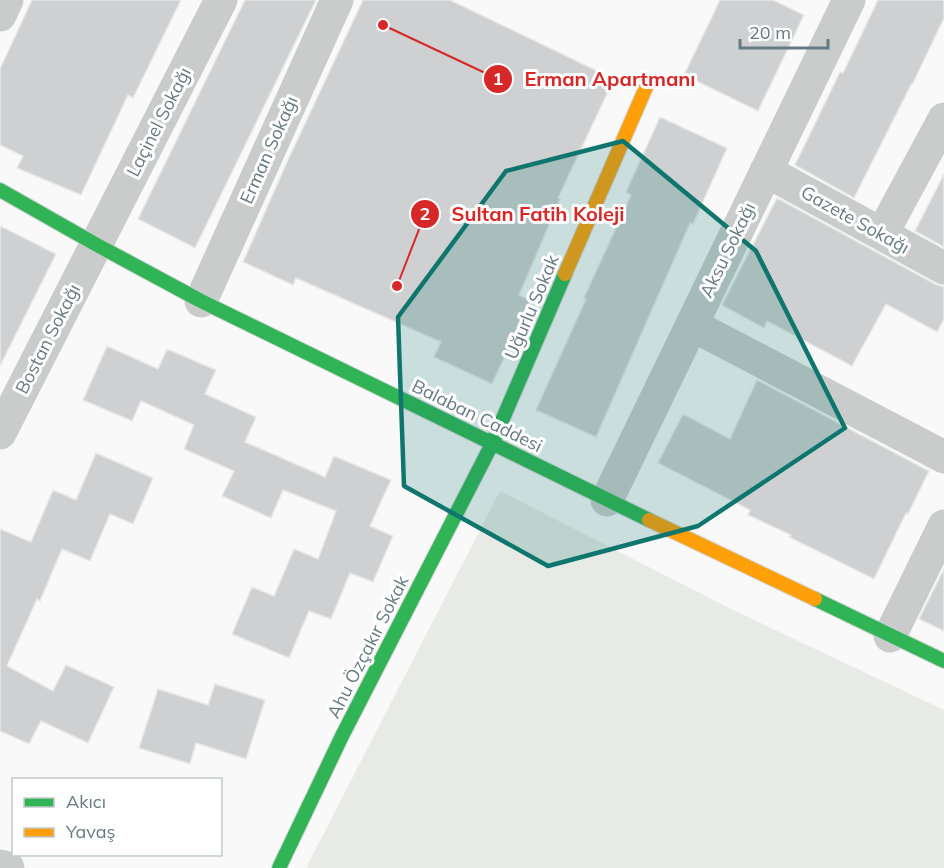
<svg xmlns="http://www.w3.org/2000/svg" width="944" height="868" font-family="Mulish,sans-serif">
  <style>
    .green { fill: #e8eae6 }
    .building { fill: #ced0d1; stroke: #e8e8e8; stroke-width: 1.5 }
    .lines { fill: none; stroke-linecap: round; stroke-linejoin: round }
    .fast-casing { stroke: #d4d5d6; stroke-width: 16 }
    .slow-casing { stroke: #d4d5d6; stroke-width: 16 }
    .street { stroke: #cacccc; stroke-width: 33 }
    .fast { stroke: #30b455; stroke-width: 14 }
    .slow { stroke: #ff9f0a; stroke-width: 14 }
    .marked { fill: #0f766e; fill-opacity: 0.2; stroke: #0f766e; stroke-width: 4.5; stroke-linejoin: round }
    .labels { text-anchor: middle; stroke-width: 6; stroke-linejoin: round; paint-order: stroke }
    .street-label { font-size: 18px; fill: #667a81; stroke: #fff }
    .leader { fill: none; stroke: #d62828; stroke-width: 2 }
    .callout-dot { fill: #d62828; stroke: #fff; stroke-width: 2 }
    .mark-label { font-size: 18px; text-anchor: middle; font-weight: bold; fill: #fff }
    .callout-label { font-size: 20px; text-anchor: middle; font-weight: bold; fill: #d62828; stroke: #fff; stroke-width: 6; stroke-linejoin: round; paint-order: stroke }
  </style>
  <rect width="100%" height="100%" fill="#f9f9f9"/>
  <path class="green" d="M500 491 729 608 944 710V868H306Z"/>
  <path class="building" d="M32 0H181L133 98 128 95 81 195 17 168 23 156 0 145V69Z
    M245 0H316L195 248 138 219Z
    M363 0H450L614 79 558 198 560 199 519 295 530 300 492 384 434 357 441 342 296 278 293 285 243 262 287 162Z
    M720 0H773L804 15 758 111 684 75Z
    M878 0H944V18L913 83H912L854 198 795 165 840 72 843 73Z
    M660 117 727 148 693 224 690 223 596 437 536 410 586 299 584 298 631 195 626 192Z
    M944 174V247L915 231Z
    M777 198 935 284 944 287V319L937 332 886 304 852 366 767 321 764 328 722 305Z
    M0 226 56 254 0 366Z
    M107 346 158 369 167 349 216 370 205 394 256 417 245 442 325 477 334 456 391 480 370 526 393 536 373 582 350 573 331 619 309 611 289 658 232 634 252 587 274 596 294 549 318 559 336 511 283 490 271 518 222 496 234 471 184 449 194 425 141 401 132 421 83 400Z
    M757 380 929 471 908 514 906 513 874 579 789 537 791 535 748 515 750 510 658 463 683 414 730 439Z
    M96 453 153 478 133 524 110 514 90 561 62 549 40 601 37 599 7 666 53 691 66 665 114 687 88 743 41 721 29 744 0 731V529L31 542 53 490 76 500Z
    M944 569V631L919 619Z
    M215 684 265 700 246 759 196 743 190 764 139 748 158 689 208 705Z"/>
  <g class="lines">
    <defs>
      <path id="fast" d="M0 190 97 245 201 301 649 520
        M815 599 944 661
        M279 868 342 736 492 444 565 274"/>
      <path id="slow" d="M565 274 647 85
        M649 520 815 599"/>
    </defs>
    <use href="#fast" class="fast-casing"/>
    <use href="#slow" class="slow-casing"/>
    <path class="street" d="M0 15 7 0
      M766 171 944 268
      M882 234 944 119
      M201 301 337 0
      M692 325 944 457
      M0 433 221 0
      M607 500 849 0
      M890 636 944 526
      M0 866 8 868"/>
    <use href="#fast" class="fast"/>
    <use href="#slow" class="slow"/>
  </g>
  <path class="marked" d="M623 141 756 251 845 428 698 526 548 566 404 486 398 317 506 171Z"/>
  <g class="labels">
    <g class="street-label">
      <text transform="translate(159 122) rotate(-63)" y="6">Laçinel Sokağı</text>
      <text transform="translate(269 150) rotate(-66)" y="6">Erman Sokağı</text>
      <text transform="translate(855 220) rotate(29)" y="6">Gazete Sokağı</text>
      <text transform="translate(728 250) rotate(-64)" y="6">Aksu Sokağı</text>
      <text transform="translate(532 307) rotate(-67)" y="6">Uğurlu Sokak</text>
      <text transform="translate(48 339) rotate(-63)" y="6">Bostan Sokağı</text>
      <text transform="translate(477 416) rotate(26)" y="6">Balaban Caddesi</text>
      <text transform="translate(368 647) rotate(-63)" y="6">Ahu Özçakır Sokak</text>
    </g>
  </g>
  <path class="leader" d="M383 25L498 79M397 286L425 214"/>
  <g class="callout-dot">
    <circle cx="383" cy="25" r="6"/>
    <circle cx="397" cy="286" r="6"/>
    <circle cx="498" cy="79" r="15"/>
    <circle cx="425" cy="214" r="15"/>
  </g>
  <g class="mark-label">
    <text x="498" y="85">1</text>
    <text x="425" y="220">2</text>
  </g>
  <g class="callout-label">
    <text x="610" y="86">Erman Apartmanı</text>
    <text x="538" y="221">Sultan Fatih Koleji</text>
  </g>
  <rect x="12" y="778" width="210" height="78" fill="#ffffff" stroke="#c2cacd" stroke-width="1.5"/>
  <rect x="24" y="798" width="30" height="9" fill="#30b455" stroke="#c2cacd" stroke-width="1.5"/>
  <text x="66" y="808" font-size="18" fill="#667a81">Akıcı</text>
  <rect x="24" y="828" width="30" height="9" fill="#ff9f0a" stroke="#c2cacd" stroke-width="1.5"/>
  <text x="66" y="838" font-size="18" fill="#667a81">Yavaş</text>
  <path d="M740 39v9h88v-9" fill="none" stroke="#667a81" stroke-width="3"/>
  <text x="749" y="39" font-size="18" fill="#667a81" stroke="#ffffff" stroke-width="4.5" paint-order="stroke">20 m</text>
</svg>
